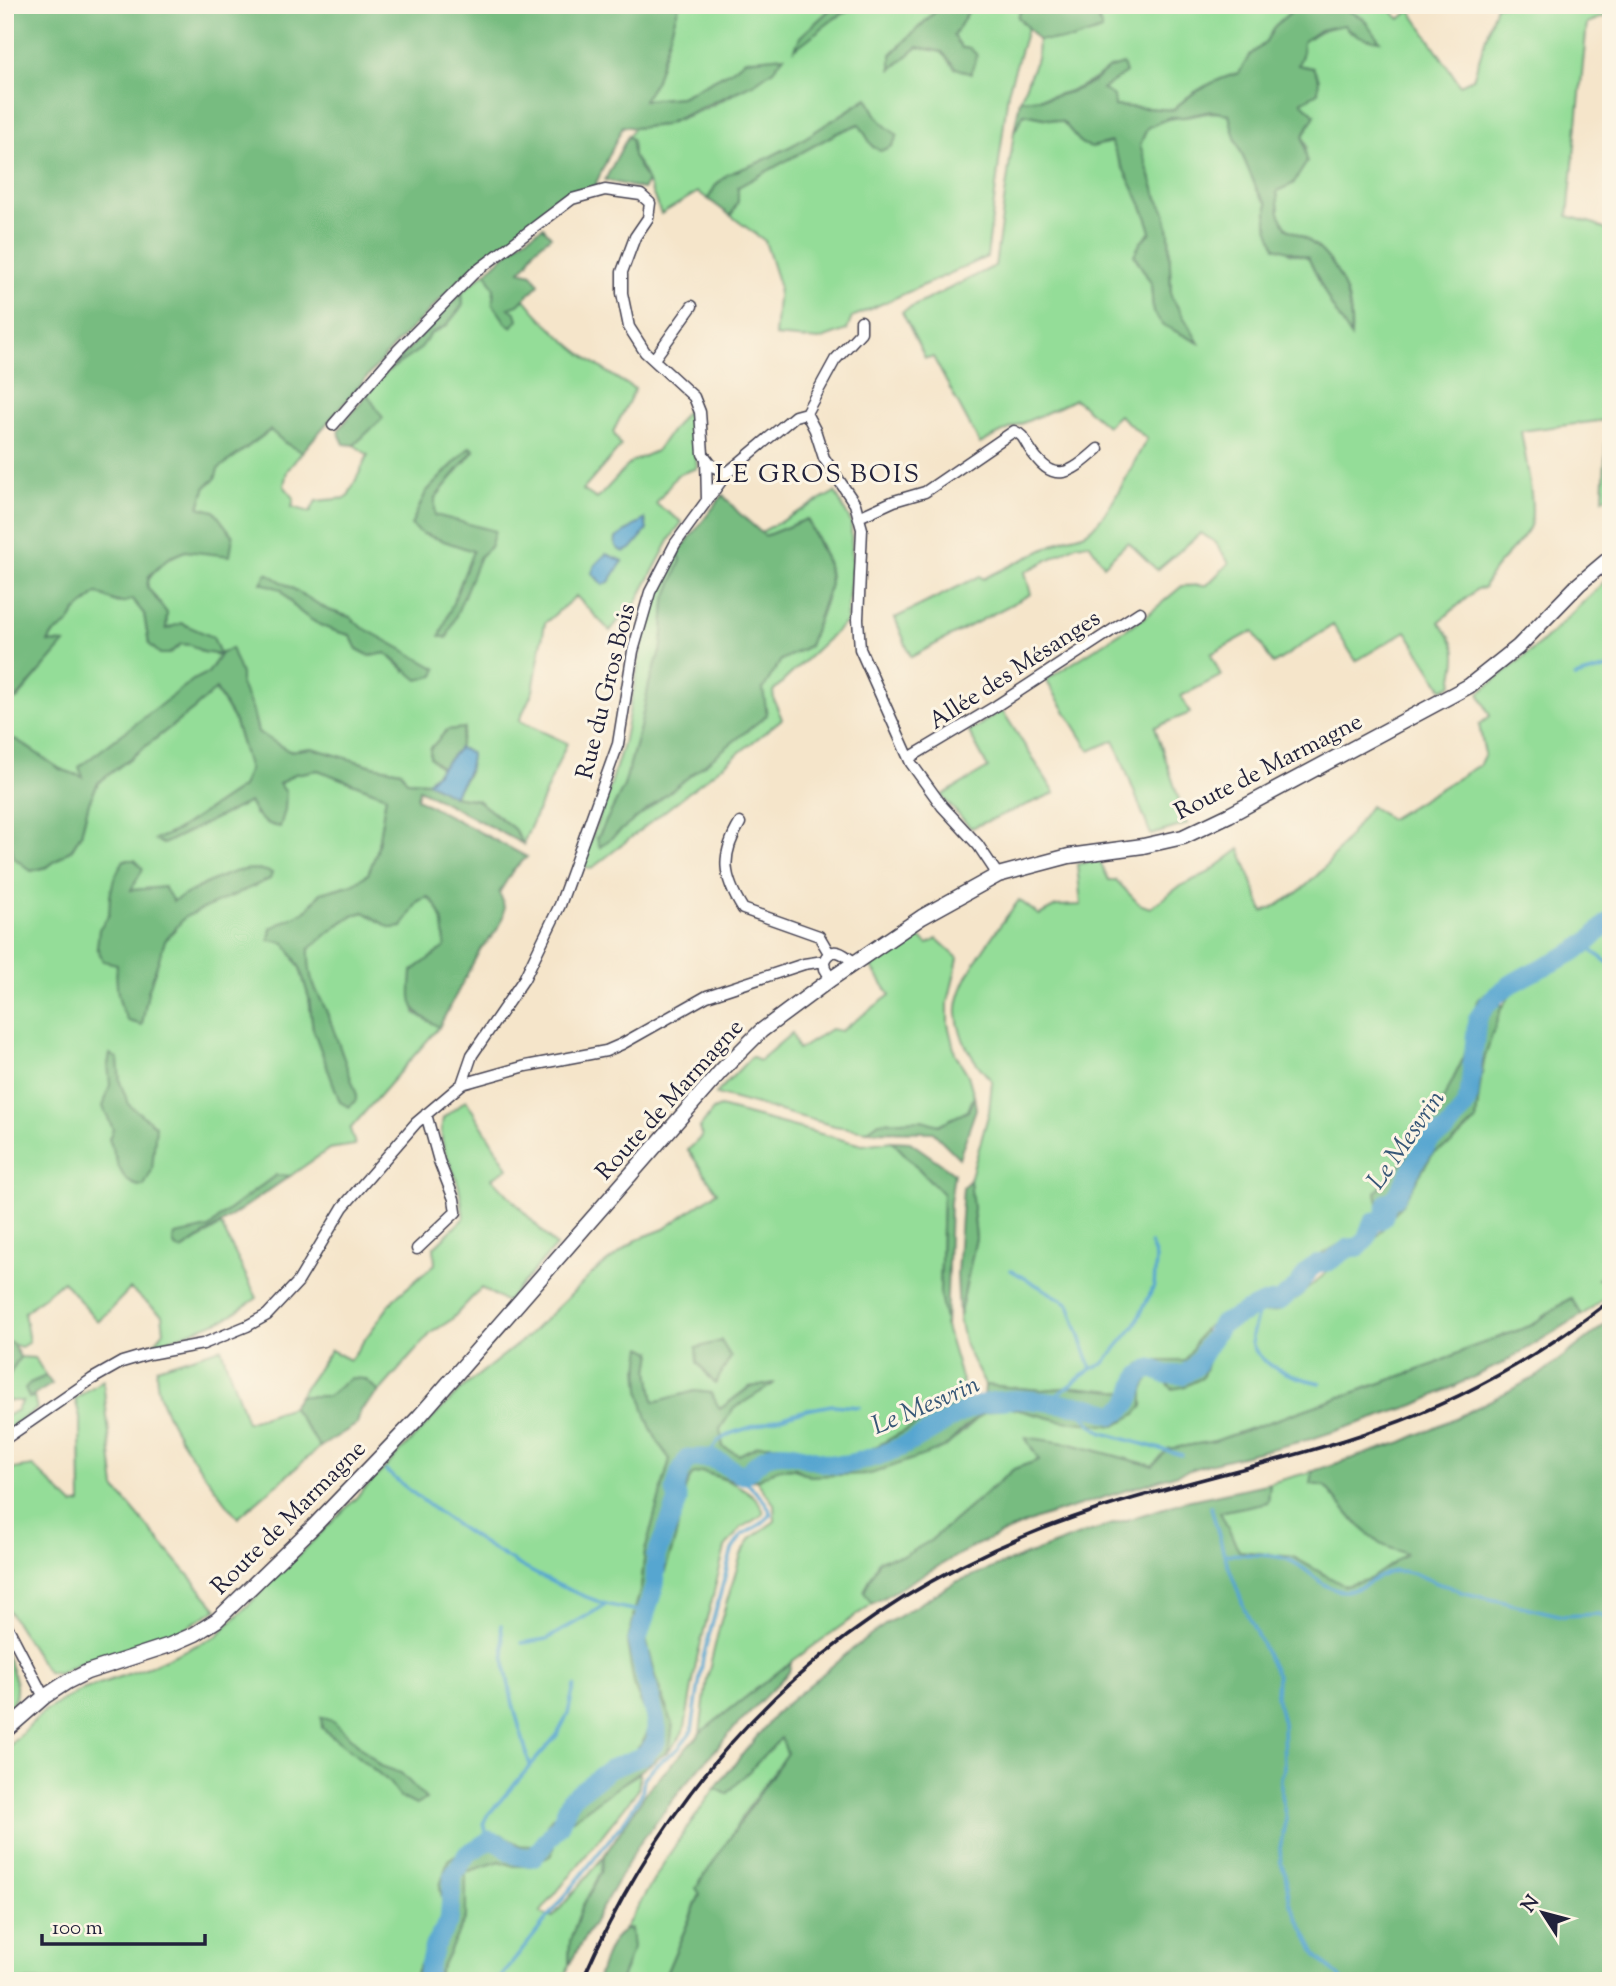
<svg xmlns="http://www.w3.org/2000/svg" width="1616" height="1986" font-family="'Sorts Mill Goudy',serif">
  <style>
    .green { fill: #94dd98; stroke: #5b806a; stroke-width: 2; fill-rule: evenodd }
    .forest { fill: #77bc80; stroke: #4c6f5e; stroke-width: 2 }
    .water { fill: #56a6d0; stroke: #3c6486; stroke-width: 2 }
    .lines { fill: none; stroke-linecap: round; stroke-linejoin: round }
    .stream { stroke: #56a6d0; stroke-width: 3.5 }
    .river { stroke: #56a6d0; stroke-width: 19 }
    .minor-casing { stroke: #423f50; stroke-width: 13 }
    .major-casing { stroke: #423f50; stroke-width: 17 }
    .minor { stroke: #fff; stroke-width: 10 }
    .major { stroke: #fff; stroke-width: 14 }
    .rail { stroke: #22223b; stroke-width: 3.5 }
    .labels { text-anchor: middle; stroke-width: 6; stroke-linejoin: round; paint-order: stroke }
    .street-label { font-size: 24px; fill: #22223b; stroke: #fcf5e5 }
    .neighbourhood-label { font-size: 26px; letter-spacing: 2px; fill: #22223b; stroke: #fcf5e5 }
    .water-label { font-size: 26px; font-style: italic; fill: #375777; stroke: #fcf5e5 }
  </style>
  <rect width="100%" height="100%" fill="#fcf5e5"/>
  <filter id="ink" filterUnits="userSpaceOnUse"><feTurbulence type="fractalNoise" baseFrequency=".0143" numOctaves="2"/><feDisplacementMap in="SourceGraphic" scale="14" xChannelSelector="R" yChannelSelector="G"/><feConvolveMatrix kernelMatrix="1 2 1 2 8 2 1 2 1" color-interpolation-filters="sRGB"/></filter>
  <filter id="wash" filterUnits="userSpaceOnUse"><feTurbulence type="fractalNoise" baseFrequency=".00686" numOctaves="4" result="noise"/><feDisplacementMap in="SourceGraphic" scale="28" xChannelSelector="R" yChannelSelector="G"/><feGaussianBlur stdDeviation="1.57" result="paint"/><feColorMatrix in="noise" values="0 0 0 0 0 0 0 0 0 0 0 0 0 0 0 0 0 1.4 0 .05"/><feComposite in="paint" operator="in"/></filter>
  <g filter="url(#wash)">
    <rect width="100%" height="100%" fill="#f5e5ca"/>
    <path class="green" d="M679 5H835L800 37 859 5H942L891 54 892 69 918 47 942 52 955 68 962 48 954 36 972 5H1023L1018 17 1028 26 1008 92 987 257 852 317 847 330 819 340 775 336 779 285 765 241 731 216 738 201 737 187 837 133 859 124 873 147 886 129 876 115 867 98 797 143 760 162 728 174 716 185 708 199 698 192 661 214 643 170 633 156 632 140 628 136 634 128C644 127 656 127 666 124 703 111 741 92 773 70L745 60 731 71 681 97 643 100 656 80Z
      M1057 5H1305L1297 6 1275 26 1265 43 1250 55 1239 73C1217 79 1189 92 1174 110L1115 106 1101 89 1108 69C1082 91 1053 98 1020 100L1037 58 1038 40H1072L1098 17 1065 13Z
      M1336 5H1390V10L1400 19 1410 10 1460 85 1473 79 1496 5H1611V14L1587 23 1568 216 1595 224 1611 233V494L1603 499 1607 420 1521 431C1524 452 1538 511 1529 528 1517 550 1493 563 1484 588L1477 589 1439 622C1460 649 1458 651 1452 684L1443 690 1406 631 1356 661 1333 625 1273 664 1253 631 1211 654 1221 676 1181 696 1190 713 1155 727 1187 824 1151 835 1114 740 1090 751 1046 680 1145 617 1182 586 1207 585 1229 563 1216 543 1201 533 1157 570 1128 542 1104 565 1089 543 1076 545 1025 572 1031 594 911 657 895 618 980 576 983 579 1067 538C1077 536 1085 535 1092 528 1115 506 1131 466 1147 439L1119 415 1107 426 1075 399C1044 416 1010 426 980 444L933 357 925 358 902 312 995 266 1014 132 1024 114 1063 122 1082 144 1111 142C1123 173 1143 200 1151 232L1141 242 1134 255 1151 283 1153 312 1198 342 1171 296 1169 233 1165 213 1157 198 1140 145 1147 128C1165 119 1166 119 1185 117 1205 115 1207 110 1229 114 1233 138 1241 151 1250 173 1256 186 1256 192 1267 203V224L1289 253 1308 257 1331 305 1351 336C1353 300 1346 282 1322 255 1311 243 1303 235 1287 229L1279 213 1277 190 1307 148 1303 136 1315 115 1300 102 1298 65 1302 55 1303 42C1317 32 1327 26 1344 25L1352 34 1344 8Z
      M486 272 494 289 493 304C506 307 514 308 525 299 550 332 598 369 635 389L613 432 621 446 583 490 597 499 631 462 656 451 689 408 693 418 697 468 677 475 656 504 682 522 670 539 628 618 623 615 610 631 576 596 545 623 533 691 519 721 567 743 523 844 514 829 477 800 453 796 468 774 471 753 459 748 464 729 430 757 441 768 428 782 407 781 401 771 373 766 312 748 289 751 258 732 252 708 241 685V674L220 654 208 673 193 680 84 778 60 769 17 741 5 737V700L17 699 64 643H48L52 635 69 623 75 612 97 593 118 603 132 599 144 614 149 644 169 654 181 644 191 645 203 652 220 654 166 629 167 613 147 586C150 568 168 558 185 551L206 486 215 479 218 469 271 430 285 443 302 452 287 471 284 486 294 498 292 507 310 512 316 501 347 498 368 455 354 445 382 418 367 394 388 371 420 349 430 334 446 326 463 305 462 292ZM470 447 474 451 435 498V515L490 547 480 556 465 576 473 551 421 533 426 492ZM267 573 328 610 350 617 406 672 386 653 370 656 357 649 350 635C322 630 296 614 281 589L262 583Z
      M835 492 851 522 852 565 846 622 773 691 774 700 782 719 591 869 581 866 606 800 623 744 645 630 657 596 678 553 681 560 665 601 662 646 649 684 640 728 624 786 597 839 763 689 781 660 809 646C814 630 829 598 830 582 831 560 817 538 807 519L765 536 761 532Z
      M1611 575V912L1580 942 1538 962 1491 989 1477 1001 1464 1057 1425 1137 1376 1192 1380 1213 1367 1219 1360 1239 1347 1240 1306 1263 1293 1284 1272 1296 1223 1316 1203 1330 1185 1361H1155L1132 1383 1126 1392 1073 1387 1042 1390 985 1385 965 1346 959 1318 976 1238 970 1180 989 1112 992 1081C974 1062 959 1041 957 1014 954 982 1000 926 1019 900L1039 915 1056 906 1081 905 1077 864 1099 860 1109 880H1116L1139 904 1150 908 1180 886 1208 873 1240 849 1263 912C1316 890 1338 851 1370 806L1390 819 1479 765 1485 754 1479 725 1490 716 1479 693 1541 643Z
      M215 689 235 722 249 769 242 787 176 831 156 839 163 844 249 802 255 814 279 784 295 774 318 770 386 796 377 851 368 874 353 884 321 893 306 911 272 928 285 943 300 968 309 998 313 1029 344 1060 325 1008 316 995 309 973V949C328 935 342 917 364 912L391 928 402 927 418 901 427 897C444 909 444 928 445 947L412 971 415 1013 439 1027 350 1129 355 1145 329 1149 290 1176 276 1175 225 1213 209 1228 186 1234 182 1250 221 1225 257 1298 225 1319 152 1346 164 1331 162 1315 130 1289 98 1322 63 1281 24 1313 29 1342 21 1347 5 1342V828H7L31 871 47 867 72 849 81 834 89 802 98 783 194 709Z
      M1002 710 1055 793 971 828 941 796 988 768 969 732Z
      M1611 926V1268L1598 1279 1611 1282V1293L1582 1315 1570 1298 1530 1326 1467 1349 1435 1364 1215 1441 1168 1449 1153 1466 1071 1444 1026 1438 1039 1460 1014 1469 930 1541 905 1555 879 1561 864 1592 872 1604 791 1662 700 1733 707 1679 720 1624 741 1555 751 1538 775 1521 774 1504 756 1480C779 1468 787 1463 810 1476L922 1455 944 1448 984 1413 1007 1407 1062 1421 1143 1406V1390L1149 1378 1161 1376 1202 1378 1215 1341 1228 1327 1245 1316 1277 1311 1296 1299 1342 1259 1367 1249 1402 1204 1433 1153 1450 1145 1476 1121C1480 1083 1487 1008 1521 985 1535 977 1552 973 1566 965 1582 956 1599 940 1611 926Z
      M915 934 928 944 937 939 958 958 948 1003V1024L955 1053 968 1075 974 1096 968 1111 938 1125 922 1120 880 1122 867 1131 835 1126 716 1094 752 1056 759 1061 792 1033 798 1050 831 1029 841 1031 890 995 870 965Z
      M466 1100 508 1168 492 1178 556 1246 506 1302 481 1288 451 1320 431 1333 379 1392 365 1379 328 1396H299L331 1350 350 1360 394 1299 435 1264 434 1247 464 1218C462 1207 461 1195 458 1184 450 1158 437 1147 443 1118Z
      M720 1107 862 1145 892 1141 943 1194 940 1293 946 1327 968 1401 943 1410 866 1452 842 1457 817 1455 779 1445H759L739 1455 723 1447 720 1429 733 1409 773 1384 749 1387 720 1409 695 1391 654 1403 649 1371 652 1352 638 1368C640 1402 648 1433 670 1459L645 1551 641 1588 627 1644 636 1690 649 1718 647 1737 633 1754 606 1767 550 1819 540 1846H521L501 1834 482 1838 440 1886 444 1909 435 1935 412 1981H5V1750L43 1712 79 1691 148 1667 217 1636 347 1507 461 1389 528 1336 593 1273 638 1239 664 1229 717 1192 688 1150 702 1136 699 1129 713 1110ZM721 1341 730 1357 715 1383Z
      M221 1348 247 1422 292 1407 320 1447 238 1518C212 1484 150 1411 157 1368Z
      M20 1357 35 1358 46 1376 30 1383 29 1398 34 1397 37 1409 5 1430V1417L17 1410 22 1401H8C3 1383 10 1373 20 1357Z
      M103 1380 115 1488 217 1609 178 1632 76 1665 58 1674 47 1672 5 1605V1470L33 1466 73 1505 81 1503 80 1417 75 1399Z
      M1313 1471 1312 1484 1325 1486 1355 1522 1380 1544 1407 1554 1370 1579 1345 1586 1293 1557 1239 1551 1220 1512 1268 1502 1270 1483Z
      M703 1472C724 1479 759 1490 764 1514L741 1528 725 1548 697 1658 685 1727 679 1739 667 1752C683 1711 645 1679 646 1639 646 1611 667 1570 674 1542 681 1519 680 1494 692 1475Z
      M5 1653C15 1674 24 1695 5 1714Z
      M781 1737 787 1753 741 1818 700 1894 663 1981H620L628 1963 631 1929 624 1930 668 1856 715 1788 727 1793Z
      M640 1773 638 1790 540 1913 553 1917 604 1856 601 1873 582 1907 570 1941 569 1965 564 1981H435L466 1917V1872L500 1861 513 1866 555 1839 570 1821 604 1795Z"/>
    <path class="forest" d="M5 5H679L656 80 644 100 681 97 731 71 745 60 784 56 773 70 755 83 664 125 634 128 623 126 596 183 598 187 570 195 471 269 394 346 302 452 285 443 270 430 218 469 215 479 206 486 199 507 214 511 233 536 230 556 185 551 170 557 149 576 147 587 167 613 166 629 181 623 213 637 220 654 231 648 241 674V685L252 708 258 732 289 751 312 748 373 766 401 771 407 781 428 782 453 796 477 800 514 829 523 844 419 789 417 799 527 857 513 870 499 893C512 914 497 933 481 948L439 1027C407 1008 410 1007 412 971L445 947C444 928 444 909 428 897L418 901 402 927 391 928 364 912C342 917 328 935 309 949 308 987 318 988 330 1020 339 1044 347 1068 356 1092V1100L349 1107 340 1102 313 1029 309 998 300 968 285 943 269 940 271 928 306 911 321 893 353 884 368 874 377 851 386 796 318 770 295 774 279 784 286 792 285 810 280 827C263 824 257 818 249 802L163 844 155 840 176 831 242 787 249 769 235 722 216 689 194 709 98 783 89 802 81 834 72 849 47 867 31 871 13 857 8 828H5V737L17 740 60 769 83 777 79 767 193 680 208 673 220 655 203 652 191 645 181 644 169 654H160L149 644 144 614 132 599C120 607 110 599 97 593L75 612 69 623 52 635 48 642 65 643 16 699 5 700Z
      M835 5H859L835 18 795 49 800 37Z
      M942 5H972L954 36 962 48H970L977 55 971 74 956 68 942 52 918 47 891 69V55Z
      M1023 5H1057L1065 13 1098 17 1102 30 1072 40H1038L1018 17Z
      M1336 5 1363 18 1380 41C1365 39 1355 36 1344 25L1320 30 1303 42 1302 55 1298 65 1313 68 1319 79 1318 93 1301 102 1315 115 1303 136 1307 162 1293 184 1277 191 1279 213 1287 229C1334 248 1353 289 1351 337L1331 305 1308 257 1275 247 1267 224V203C1256 192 1256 186 1250 173 1241 151 1233 138 1229 114L1211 111 1184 117H1170L1147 128 1140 145 1157 198 1165 212 1169 233 1171 296 1199 343 1163 325 1153 312 1151 283 1134 255 1141 242 1151 232C1143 200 1123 173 1111 142L1092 147 1082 144 1063 122 1024 114 1014 132 1020 100 1048 98 1073 91 1093 82 1108 69 1123 64 1126 73 1102 89 1114 96 1115 106 1174 110C1190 92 1217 79 1239 73L1250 55 1265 43 1275 26 1297 6Z
      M868 98C875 115 882 126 898 135L892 146 881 151 873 147 859 124 837 133 738 187V201L731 216 708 199 716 185 728 174 760 162 797 143Z
      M628 136 632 140 633 156 648 182 643 189 605 180Z
      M543 227 551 236 534 250 528 263 520 271 532 274 539 284 518 305 509 308 516 313 518 319 512 327 506 323 493 304 494 289 486 272 520 242Z
      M462 292 463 305 446 326 430 334 420 349 388 371Z
      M367 394 383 418 354 445 344 444 338 431Z
      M470 447 474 450 435 498V515L495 531 490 547 480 556 447 638 440 636 473 551 421 533 411 525 426 492Z
      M723 495 738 512 765 536 807 519 828 565 830 584 809 646 781 660 763 689 767 715 600 847 597 839 624 786 640 728 649 684 662 646 665 601 681 560 678 553Z
      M267 573 328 610 350 617 360 626 437 669 434 676 418 680 386 653 370 656 357 649 350 635C321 629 296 614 281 589L261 583Z
      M464 728 459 748 441 768 430 757V749L447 730Z
      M124 860H135L143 869 131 890 164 887 173 901C202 887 240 859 272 873L270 879 185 917 165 941 148 992 142 1025 128 1021C117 1003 115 984 117 964L103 961 97 947 99 929 109 915 110 896 114 878Z
      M1491 989 1502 1006 1481 1068 1476 1121 1450 1145 1433 1153 1402 1204 1389 1219 1380 1213 1376 1192 1425 1137 1464 1057 1477 1001Z
      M110 1054 118 1059 120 1082 129 1105 156 1126 152 1170 144 1186C119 1187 117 1158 109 1139L113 1129 103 1107 110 1085 108 1064Z
      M974 1096 976 1109 959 1158 933 1132 867 1131 879 1122 922 1120 938 1125 968 1111Z
      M892 1141 910 1142 954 1173 950 1202 946 1327 940 1293 943 1194Z
      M276 1175 290 1176 182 1250 175 1247 173 1241 175 1235 209 1228 225 1213Z
      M970 1180 976 1238 959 1318 957 1274 963 1187Z
      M1571 1298 1582 1315 1503 1363 1415 1405 1311 1439 1209 1464 1036 1519 974 1546 872 1604 864 1592 879 1560 905 1555 930 1541 1014 1469 1039 1460 1025 1437 1071 1444 1153 1466 1168 1449 1215 1441 1435 1364 1467 1349 1530 1326Z
      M1611 1320V1981H663L700 1894 696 1888 787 1753 781 1738 727 1794 715 1788 777 1712 850 1651 886 1624 956 1582 1082 1534 1186 1501 1270 1483 1268 1502 1220 1512 1239 1551 1293 1557 1345 1586 1370 1579 1406 1554 1380 1544 1355 1522 1325 1486 1311 1484 1313 1471 1402 1442 1462 1415 1538 1376Z
      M1203 1330 1215 1341 1202 1378 1183 1387 1172 1389 1161 1376 1149 1378 1143 1390V1406L1136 1414 1115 1426 1062 1421 1007 1407 984 1413 965 1427 944 1448 871 1474 810 1476 795 1468 778 1469 756 1480 735 1482 703 1472 692 1475 686 1484 675 1540 649 1620 633 1616 641 1588 645 1551 670 1459C644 1426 634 1388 642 1347L652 1352 649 1371 654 1402 695 1391 711 1393 720 1409 750 1387 775 1383 733 1409 720 1429 723 1447 739 1455 759 1445H779L817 1455 842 1457 866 1452 943 1410 968 1401 983 1412 985 1385 1042 1390 1073 1387 1126 1392 1140 1364 1155 1361H1185Z
      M721 1341 731 1357 715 1384 697 1362 696 1348Z
      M5 1342 12 1343 20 1357 6 1379 5 1387Z
      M46 1376 52 1384 29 1398 25 1388 30 1383Z
      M350 1378 365 1379 379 1392 361 1410 357 1424 320 1447 292 1407 299 1396H328Z
      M631 1629 646 1639 663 1702 673 1723 671 1741 667 1752 570 1821 555 1839 552 1855 530 1866H513L500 1861 466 1872V1917L435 1981H412L435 1935 444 1909 440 1886 448 1860 482 1838 492 1845 540 1846C555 1808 570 1786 607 1766 622 1758 637 1755 645 1738 655 1720 640 1705 635 1688 631 1668 626 1648 631 1629Z
      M791 1662 789 1672 737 1725 682 1788 637 1847 569 1965 570 1941 582 1907 601 1873 604 1856 647 1791 700 1733Z
      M321 1717 333 1721 381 1766 401 1773 426 1799 416 1805 400 1797 388 1781 322 1728Z
      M631 1929 633 1948 620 1981H597C603 1964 610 1931 631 1929Z"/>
    <path class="water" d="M645 519 647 530 631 549 623 552C616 548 614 546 616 538Z
      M606 554 623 561 609 582 603 585 592 573 595 565Z
      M459 748 471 753C471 771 462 782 453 796L428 782Z"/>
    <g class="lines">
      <path class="stream" d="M1575 677 1611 667
        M1584 945 1611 965
        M1011 1270 1069 1304 1091 1369
        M1262 1304C1259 1314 1253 1325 1252 1336 1250 1366 1298 1378 1320 1383
        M1048 1402 1091 1369 1103 1364 1134 1327 1154 1286 1156 1258 1151 1244
        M1075 1406 1092 1425 1103 1433 1182 1455
        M707 1457 718 1441 732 1433 806 1410 832 1405 859 1407
        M386 1471C449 1524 520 1573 597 1601 612 1607 629 1609 645 1612
        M1211 1507 1224 1554 1245 1610 1277 1676 1276 1695 1283 1723 1284 1770 1281 1777V1795L1286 1818 1280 1848 1281 1863 1285 1873 1290 1903 1317 1956 1344 1981
        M1224 1554C1244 1555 1270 1553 1289 1560 1308 1567 1324 1592 1345 1591 1364 1591 1378 1573 1395 1571 1410 1570 1424 1578 1437 1583 1446 1587 1454 1586 1461 1592L1563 1616 1599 1614 1611 1620
        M501 1625 506 1671 513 1704 530 1765
        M522 1643 547 1639 607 1604
        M490 1840 483 1824 487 1816 557 1735 568 1714 574 1686
        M498 1981 624 1821 642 1793 644 1778 656 1765 679 1748 692 1730 703 1658 732 1550 742 1535 761 1524 771 1515C767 1497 751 1492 743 1475"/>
      <path class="river" d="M425 1981 434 1946 449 1921 453 1876 467 1854 490 1840C513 1845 505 1859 534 1857L560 1824 571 1798 610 1769 645 1755 656 1742V1722L637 1642 655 1584 656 1556 678 1501 675 1490 680 1472 688 1458C696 1459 704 1457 711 1459 723 1462 732 1471 743 1475 752 1470 758 1460 768 1456 793 1446 820 1468 846 1464 863 1461 892 1452 907 1444 935 1431 957 1410 987 1403 1010 1397 1033 1400 1056 1403 1076 1406 1094 1406 1113 1415 1144 1399 1123 1382 1151 1368L1165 1374 1182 1375 1194 1368 1221 1324 1262 1304 1280 1301 1298 1286 1309 1270 1316 1264 1327 1263 1349 1248 1359 1247 1366 1239 1372 1223C1389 1217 1382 1216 1388 1202L1396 1197 1418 1157 1432 1138 1446 1131 1464 1108 1469 1096 1477 1020C1496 980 1548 969 1583 946 1593 939 1601 928 1611 920"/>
    </g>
  </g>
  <g filter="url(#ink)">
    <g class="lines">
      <defs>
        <path id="minor" d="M654 359 692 306
          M806 413 835 360 861 332V321
          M333 425 398 350 474 273 572 199 605 190 641 195 650 203 648 218 635 237 622 272V293L629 327 645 352 694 397 700 412 703 454 712 466 727 473
          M706 458 707 501
          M859 517 894 501 925 492 1014 431C1022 434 1024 439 1028 446 1053 486 1069 475 1098 449
          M909 758 996 706 1140 612
          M740 823C720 856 723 877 743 909L819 936 829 953
          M831 979 825 969 824 961C832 944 844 954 855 963
          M462 1084 472 1055 524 979 560 905 618 744 633 651 650 592 675 544 727 473 795 416 806 413 815 430 824 458 855 504 862 529 858 619 860 649 911 763 942 806 978 845 998 875
          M417 1249 456 1212 454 1199 439 1161 426 1114
          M5 1439 92 1379 122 1362 149 1354 203 1344 247 1326 267 1315 298 1282 343 1207 416 1123 462 1084 526 1066 606 1051 622 1044 707 996 804 964 824 961
          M5 1622 44 1697"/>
        <path id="major" d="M5 1731 44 1697 67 1682 87 1672 170 1645 195 1634 217 1620 314 1526 418 1418 721 1071 761 1031 831 979 922 917 998 875 1069 856 1143 846 1183 837 1229 815 1469 686 1518 647 1579 584 1611 557"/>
      </defs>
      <use href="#minor" class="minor-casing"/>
      <use href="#major" class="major-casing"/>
      <use href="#minor" class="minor"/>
      <use href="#major" class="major"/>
      <path class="rail" d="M582 1981C689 1736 865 1578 1121 1502 1207 1476 1296 1458 1381 1428 1464 1399 1542 1354 1611 1300"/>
    </g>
  </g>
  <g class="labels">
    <g class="street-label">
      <text transform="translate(1014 669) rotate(-33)" y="8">Allée des Mésanges</text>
      <text transform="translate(605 691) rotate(-76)" y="8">Rue du Gros Bois</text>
      <text transform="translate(1268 766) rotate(-27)" y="8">Route de Marmagne</text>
      <text transform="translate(669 1099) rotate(-48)" y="8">Route de Marmagne</text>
      <text transform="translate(288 1517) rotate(-45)" y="8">Route de Marmagne</text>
    </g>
    <g class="neighbourhood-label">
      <text x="818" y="482">LE GROS BOIS</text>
    </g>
    <g class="water-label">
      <text transform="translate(1405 1139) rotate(-55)" y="9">Le Mesvrin</text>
      <text transform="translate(925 1404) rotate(-23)" y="9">Le Mesvrin</text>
    </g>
  </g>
  <rect width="1616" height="1986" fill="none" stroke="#fcf5e5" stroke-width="28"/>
  <g transform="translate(1543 1913) rotate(306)" stroke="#fcf5e5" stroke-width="5" paint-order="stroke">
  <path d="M0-5L12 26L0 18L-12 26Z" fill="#22223b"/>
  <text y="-10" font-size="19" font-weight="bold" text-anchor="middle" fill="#22223b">N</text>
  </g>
  <path d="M42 1934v10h163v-10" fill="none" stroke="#22223b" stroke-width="3.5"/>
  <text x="52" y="1934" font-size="21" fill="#22223b" stroke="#fcf5e5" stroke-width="5" paint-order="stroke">100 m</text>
</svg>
